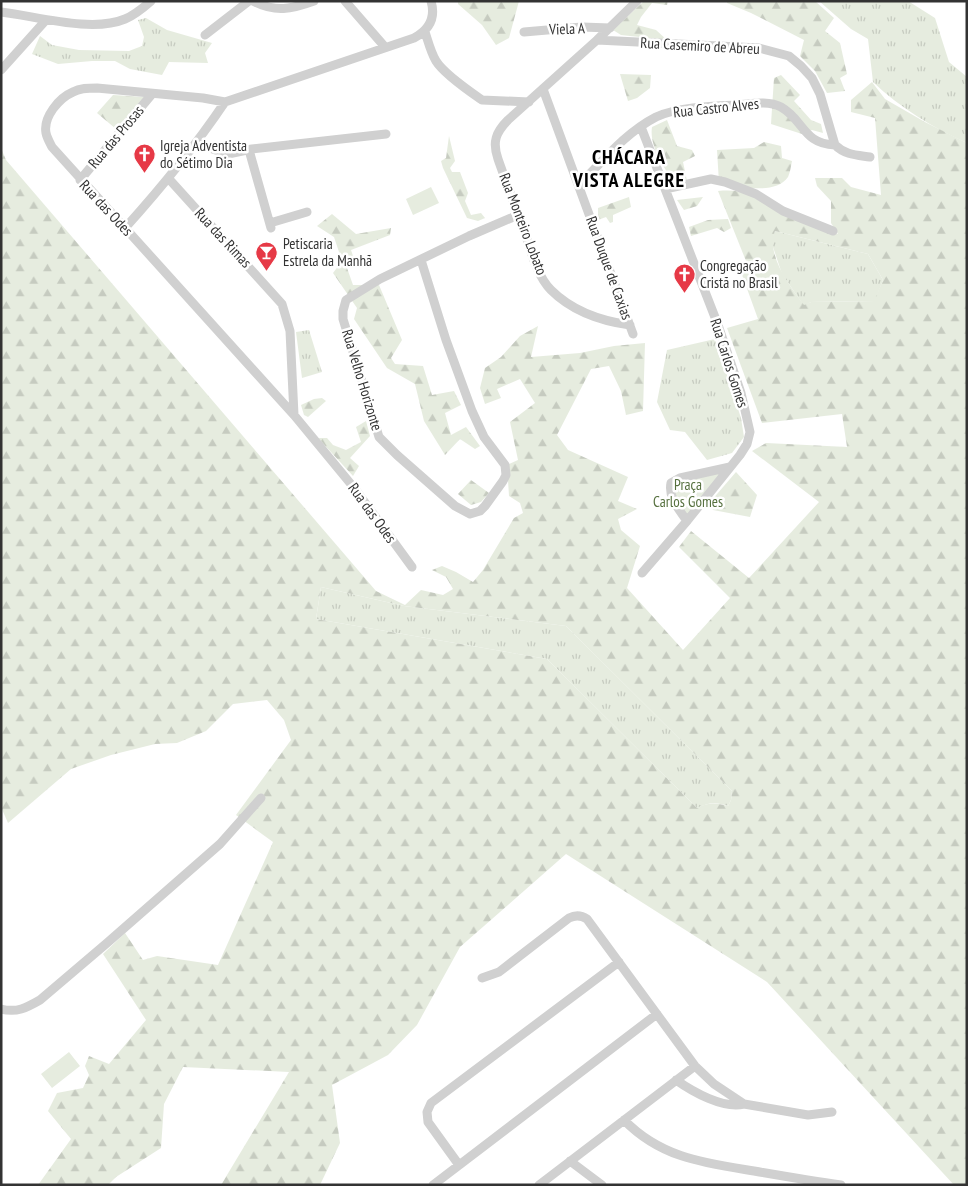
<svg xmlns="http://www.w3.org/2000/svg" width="968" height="1186" font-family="'PT Sans Narrow',sans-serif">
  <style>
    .grass { fill: url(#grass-tufts) }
    .forest { fill: url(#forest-firs); fill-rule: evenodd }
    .park { fill: #e6ecdf }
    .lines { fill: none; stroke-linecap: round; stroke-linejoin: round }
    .street { stroke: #d0d0d0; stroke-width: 9 }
    .labels { text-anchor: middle; stroke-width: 5; stroke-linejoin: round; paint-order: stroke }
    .street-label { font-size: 15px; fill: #333; stroke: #fff }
    .poi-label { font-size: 15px; fill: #333; stroke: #fff; text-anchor: start }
    .park-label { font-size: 15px; fill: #56703f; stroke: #fff }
    .district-label { font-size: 20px; font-weight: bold; letter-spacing: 1px; fill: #000; stroke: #fff }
  </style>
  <defs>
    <pattern id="grass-tufts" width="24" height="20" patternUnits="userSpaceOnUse" patternTransform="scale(1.25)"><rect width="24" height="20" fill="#e6ecdf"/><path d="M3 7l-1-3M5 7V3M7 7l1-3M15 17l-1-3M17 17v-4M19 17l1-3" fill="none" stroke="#c6cbc0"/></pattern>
    <pattern id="forest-firs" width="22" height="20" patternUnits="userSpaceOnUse" patternTransform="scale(1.25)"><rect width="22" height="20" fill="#e6ecdf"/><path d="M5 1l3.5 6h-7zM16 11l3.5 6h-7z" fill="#c6cbc0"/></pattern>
  </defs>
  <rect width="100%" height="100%" fill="#fff"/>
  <path class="grass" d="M819 1H908L935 18 949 62 967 77V143C933 128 899 107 873 82L868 39 851 29Z
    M146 18 167 30 212 43 205 53 208 63 169 62 162 75 130 69 115 61H92L58 64 32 54 40 36 52 45 79 50 129 51 142 46 144 37 138 20Z
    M775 231 868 254 883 280 875 301 811 302 804 306 782 274 771 241Z
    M309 330 322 372 302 378 296 332Z
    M715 339 741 418 744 437 732 453 707 460 685 432 670 430 657 402 667 350Z
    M321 587 404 606 566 626 732 791 731 800 728 806C716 802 709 802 697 808L547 659 316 619Z"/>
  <path class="forest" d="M458 1H519L509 38 496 45 482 25 458 4Z
    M644 1H668L667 5 652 3 641 17 637 25 656 30 667 40 621 35 613 30Z
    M727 1H815L834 18 825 31 840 43 847 74 840 78 845 91 827 93 815 71 800 56 804 40 751 13 727 3Z
    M620 74 651 75 650 88 637 98 628 101Z
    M781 75 800 95 794 101 811 120 821 124 823 133 812 130 802 134 771 124 774 78Z
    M872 82 885 99 925 122 967 143V1185H954L767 982 566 854 460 947 417 1025 388 1055 332 1085 340 1143 320 1185H221L289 1072 183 1067 164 1104 161 1148 116 1177 108 1185H38L71 1139 48 1111 57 1093 83 1088 89 1075 85 1066 89 1056 109 1064 146 1020 103 954 125 933 143 960 157 956 218 965 273 842 236 815 291 740 284 720 267 700 233 704 206 731 177 743 155 744 111 755 71 769 8 823 1 807V148L6 160 376 591 405 605 421 590 443 595 453 589 446 577 432 570 442 566 456 572 473 582 483 570 514 518 523 513 520 503 509 496 507 465 518 460 510 422 535 403 520 379 497 389 501 398 485 404 480 388 485 368 501 357 520 336 538 326 531 357 580 353 614 346 645 343 643 411 626 415 621 391 609 366 591 369 557 435 568 450 628 477 618 501 637 509 618 519 621 530 640 546 627 588 683 650 730 598 679 547 691 531 749 578 819 502 752 451 766 443 847 447 842 414 762 423 727 328 758 319 741 272 746 261 718 191C754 188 758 202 787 215 804 222 821 228 838 234L831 223V201L817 186 815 178H842L851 187 881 195 875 118 851 112V100ZM775 231 868 254 883 280 874 301 811 302 804 305C790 286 766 256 775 231ZM321 587 404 606 566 626 732 791 731 800 728 806C716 803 709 802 697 808L547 659 316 619Z
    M113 95 144 97 116 129 97 113Z
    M667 120 677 146 692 150 695 156 683 162 687 181 674 183C664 167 649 146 652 127Z
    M449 136 455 161 450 168 452 172H460L468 193 465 201 471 215 481 213 485 218 478 221 467 218 443 168 441 161 446 158Z
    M764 142 781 146 782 158 792 161C791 166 790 173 788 177 775 196 738 186 719 183L717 150 754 148Z
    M629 197 631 207 613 215V222L610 223 606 217 598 220V208Z
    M703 197 697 206 684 210 677 200Z
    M332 214 356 234 391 228 390 235 351 250 355 262 347 268 353 285H379L402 340 391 358 395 364 423 366 432 395 454 391 461 405 445 413 451 435 466 427 480 446 475 449 460 439 445 455 424 421 415 384 387 368 354 319 357 308 333 273 342 261 334 237 317 226Z
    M728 219 731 228 724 232 717 228 691 236 689 227 708 220Z
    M322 398 326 401 308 417 304 415 301 405 314 399Z
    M366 421 370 436 350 458 359 466 353 476 318 438H327L333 445 346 450 361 442 356 427Z
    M736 472 757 495 750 517 713 510 711 501Z
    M471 480 489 493 481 502 471 505 458 494Z"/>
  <path class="park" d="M431 187 439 203 413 215 406 199Z
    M730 467 687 521 670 487 671 483Z
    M69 1052 80 1066 52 1088 41 1074Z"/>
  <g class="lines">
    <path class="street" d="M253 1C275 13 292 9 314 1
      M345 1 385 47
      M1 12C36 16 92 33 125 19 135 15 143 8 151 1
      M425 32C428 41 431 53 436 61 444 74 469 91 482 100L529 102
      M524 32 582 27 610 28
      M205 35 249 1
      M597 40 759 48 789 56 801 66 812 78 820 94 835 145
      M1 70 46 20
      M543 89 633 334
      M641 127 718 325 741 393 750 432 747 444 740 455 687 521 642 573
      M197 144 228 154 252 149 386 134
      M835 145C845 155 857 155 870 157
      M249 150 271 228
      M169 179 282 304 290 331 294 415
      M80 180 152 94
      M579 185C603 161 625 133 656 117 677 107 713 106 736 105 750 104 768 100 781 107 804 120 803 144 835 145
      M665 189 711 179 725 182 756 194 783 211 833 231
      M270 223 307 212
      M125 228C162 187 194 148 225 102
      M421 260 446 340 472 411 484 437 505 465 506 475 503 481 485 506 480 511 470 514 455 506 397 455 379 437 343 319V311L346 300 380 279 469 236 518 215
      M630 325C601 321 572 311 551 290 536 275 530 247 523 227 515 205 506 182 498 159 492 142 496 132 508 120L597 40 637 1
      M687 521C679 509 668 498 671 483L680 478 730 467
      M412 567 355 489 294 415 52 147C50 143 47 138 46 133 43 117 59 98 73 92 80 88 88 88 97 88L203 98 225 102 414 38C429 30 436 18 431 1
      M482 978 499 972 569 918C575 915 581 915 587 919L695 1066 714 1084 744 1104
      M1 1009C17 1013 26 1008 40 1000L107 943 220 844 261 798
      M676 1080C693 1092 723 1109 744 1104L808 1115 832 1112
      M624 1120C661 1158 704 1163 754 1171 783 1176 812 1181 841 1185
      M570 1161 602 1185
      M459 1165 428 1122 427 1112 431 1103 619 962
      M433 1185 657 1014
      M539 1185 695 1066"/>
  </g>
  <defs>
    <symbol id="church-pin" viewBox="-11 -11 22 30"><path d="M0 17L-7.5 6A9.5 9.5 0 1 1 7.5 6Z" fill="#e63946" stroke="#fff"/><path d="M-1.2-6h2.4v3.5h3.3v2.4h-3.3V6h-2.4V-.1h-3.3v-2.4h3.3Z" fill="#fff"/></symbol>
    <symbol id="bar-pin" viewBox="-11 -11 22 30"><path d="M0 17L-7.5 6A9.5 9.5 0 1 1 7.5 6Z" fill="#e63946" stroke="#fff"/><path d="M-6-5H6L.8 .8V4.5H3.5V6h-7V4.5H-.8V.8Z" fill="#fff"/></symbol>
  </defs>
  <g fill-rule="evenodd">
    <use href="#church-pin" x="132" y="142" width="25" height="34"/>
    <use href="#bar-pin" x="254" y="240" width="25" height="34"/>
    <use href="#church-pin" x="672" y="262" width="25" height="34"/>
  </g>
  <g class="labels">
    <g class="street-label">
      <text transform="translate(567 29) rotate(-2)" y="5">Viela A</text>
      <text transform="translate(700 46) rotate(3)" y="5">Rua Casemiro de Abreu</text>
      <text transform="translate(716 108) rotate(-6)" y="5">Rua Castro Alves</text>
      <text transform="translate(116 137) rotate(-50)" y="5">Rua das Prosas</text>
      <text transform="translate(106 208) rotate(47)" y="5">Rua das Odes</text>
      <text transform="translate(523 224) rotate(69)" y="5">Rua Monteiro Lobato</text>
      <text transform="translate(223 238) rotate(47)" y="5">Rua das Rimas</text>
      <text transform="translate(609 268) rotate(70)" y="5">Rua Duque de Caxias</text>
      <text transform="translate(729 363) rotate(72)" y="5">Rua Carlos Gomes</text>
      <text transform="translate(362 380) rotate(73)" y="5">Rua Velho Horizonte</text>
      <text transform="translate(372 513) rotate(54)" y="5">Rua das Odes</text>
    </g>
    <g class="poi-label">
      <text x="160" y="151">Igreja Adventista<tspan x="160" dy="17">do Sétimo Dia</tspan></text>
      <text x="283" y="249">Petiscaria<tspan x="283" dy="17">Estrela da Manhã</tspan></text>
      <text x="700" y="271">Congregação<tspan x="700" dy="17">Cristã no Brasil</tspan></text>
    </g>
    <g class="park-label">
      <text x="688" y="490">Praça<tspan x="688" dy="17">Carlos Gomes</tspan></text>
    </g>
    <g class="district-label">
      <text x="629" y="164">CHÁCARA<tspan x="629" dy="23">VISTA ALEGRE</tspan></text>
    </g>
  </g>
  <rect width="968" height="1186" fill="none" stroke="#333333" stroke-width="5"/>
</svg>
